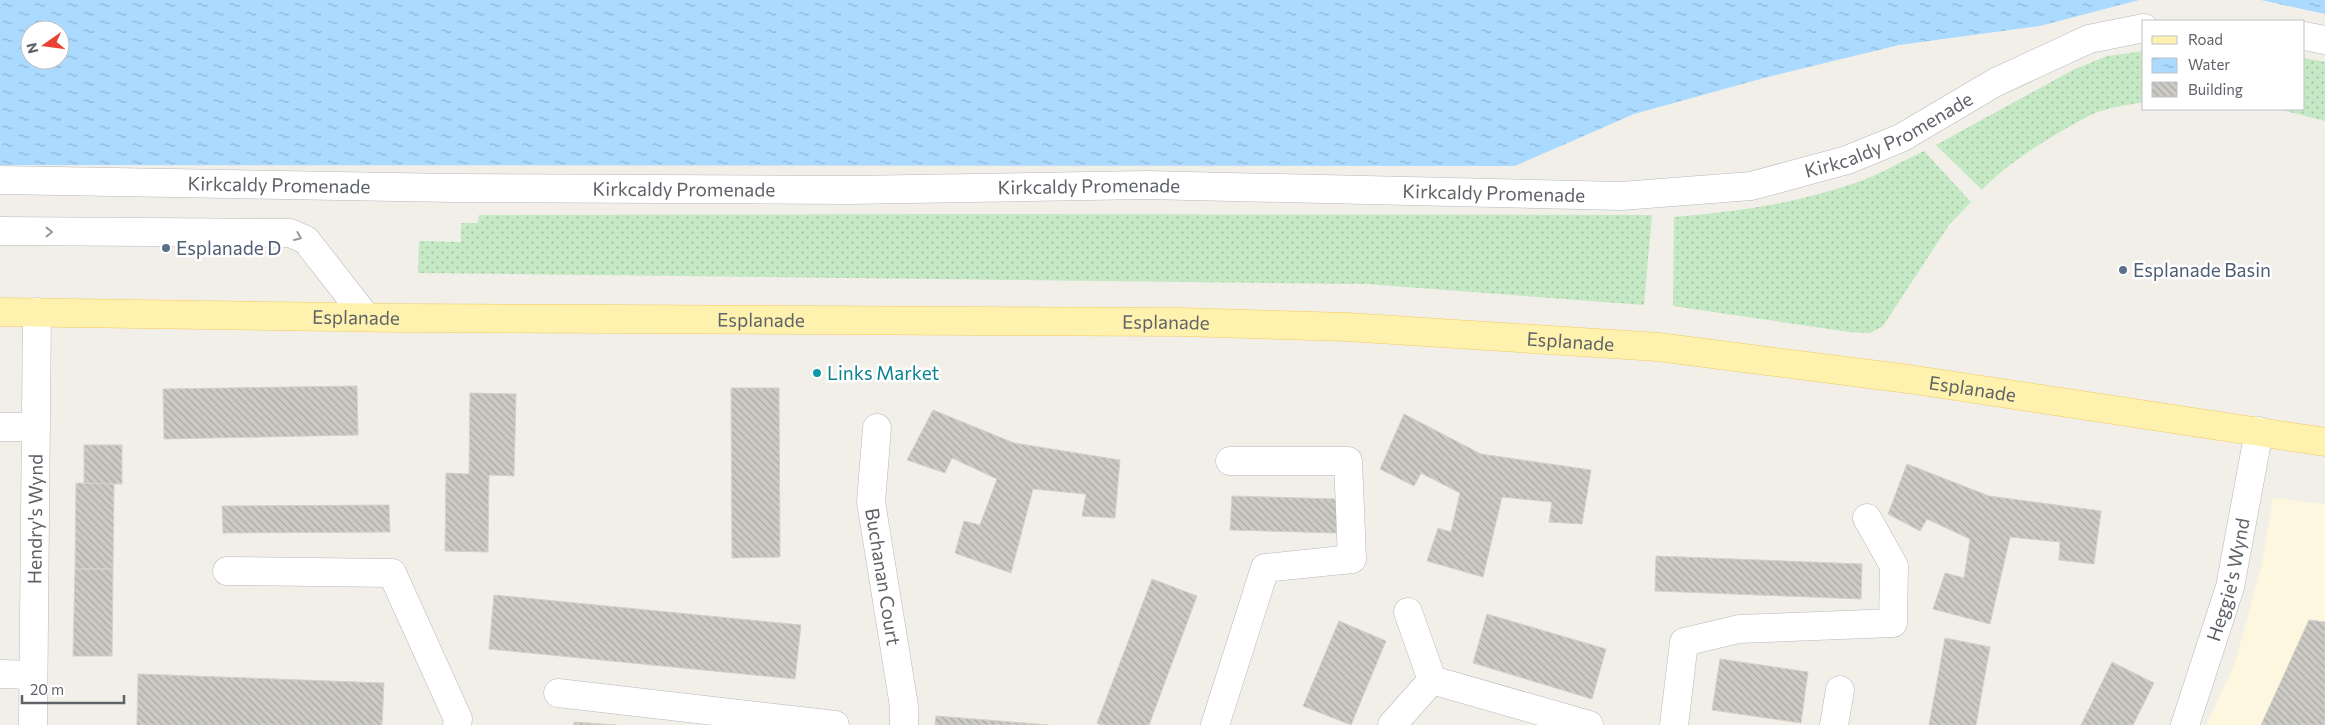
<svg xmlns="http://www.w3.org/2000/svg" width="2325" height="725" font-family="Commissioner,sans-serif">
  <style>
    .commercial { fill: #fef7e0 }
    .grass { fill: url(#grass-dots) }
    .water { fill: url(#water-ripples); fill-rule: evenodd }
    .building { fill: url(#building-back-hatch); stroke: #d6d1c6 }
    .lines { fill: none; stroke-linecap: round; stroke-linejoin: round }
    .minor-casing { stroke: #b5b8bc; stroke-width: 29 }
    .major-casing { stroke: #f2c960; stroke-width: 29 }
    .minor { stroke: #fff; stroke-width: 28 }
    .major { stroke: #fff2af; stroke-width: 28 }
    .oneway { stroke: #979a9d }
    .service-dot { fill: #5c6f8a; stroke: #fff; stroke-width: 2 }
    .culture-dot { fill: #0f9aa8; stroke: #fff; stroke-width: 2 }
    .labels { text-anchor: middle; stroke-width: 5; stroke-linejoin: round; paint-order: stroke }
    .street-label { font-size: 19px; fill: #5f6368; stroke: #fff }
    .service-label { font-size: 19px; fill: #4e5e75; stroke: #fff; text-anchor: start }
    .culture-label { font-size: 19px; fill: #0d838f; stroke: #fff; text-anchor: start }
  </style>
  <defs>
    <pattern id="grass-dots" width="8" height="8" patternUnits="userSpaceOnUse" patternTransform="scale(1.25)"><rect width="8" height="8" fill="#c5e8c5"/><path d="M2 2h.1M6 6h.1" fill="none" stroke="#a3c0a4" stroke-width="1.8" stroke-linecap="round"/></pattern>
    <pattern id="water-ripples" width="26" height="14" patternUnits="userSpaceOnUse" patternTransform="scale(1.25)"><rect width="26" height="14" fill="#aadaff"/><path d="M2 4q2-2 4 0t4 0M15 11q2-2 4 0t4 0" fill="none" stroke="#8eb4d2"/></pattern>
    <pattern id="building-back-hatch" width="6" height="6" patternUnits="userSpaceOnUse" patternTransform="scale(1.25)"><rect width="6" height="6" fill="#cccac5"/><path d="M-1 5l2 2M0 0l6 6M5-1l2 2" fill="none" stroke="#a9a8a4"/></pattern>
  </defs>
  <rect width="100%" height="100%" fill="#f1efe8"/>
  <path class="commercial" d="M2273 498 2325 504V725H2206L2234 666 2262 564Z"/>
  <path class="grass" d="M2144 51V102C2128 105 2110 107 2095 113 2060 130 2008 162 1982 190L1936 145 2073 70 2107 56Z
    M2304 58 2325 62V121L2278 109H2304Z
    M1924 151 1971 202 1949 225 1883 326 1870 333 1849 332 1673 306 1674 217C1737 212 1798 203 1858 182 1881 174 1902 161 1924 151Z
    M937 214 1652 215 1644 305 1366 284 418 273 419 241 461 242V223H478L479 215Z"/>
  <path class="water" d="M0 0H2139L2040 26 1899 45 1764 78 1634 114 1515 166 0 165ZM30 30H60V60H30Z
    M2261 0H2325V14Z"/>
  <path class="building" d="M357 386 358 435 164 439 163 389Z
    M731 388H779L780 557 732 558Z
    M470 393 516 394 514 476 489 475 488 552 445 551 446 473 469 474Z
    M933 410 1014 443 1120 460 1115 518 1082 516 1086 494 1033 489 1011 573 955 553 964 521 980 525 997 479 952 458 945 473 907 460Z
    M1404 414 1481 454 1591 470 1582 524 1549 522 1552 502 1502 497 1483 577 1427 561 1438 528 1451 532 1460 493 1421 473 1414 486 1380 469Z
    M84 445H122V484L84 483Z
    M1907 464 1989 496 2101 511 2094 564 2059 560 2060 542 2010 537 1990 624 1933 609 1945 573 1964 578 1970 539 1927 519 1920 531 1888 514Z
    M76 483 114 484 113 569H75Z
    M1232 496 1338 499 1336 533 1230 530Z
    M389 505 390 532 223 533 222 506Z
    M1656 556 1862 564 1861 599 1655 591Z
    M75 569H113L112 656H73Z
    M1152 579 1197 596 1149 725H1101L1097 723Z
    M494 595 801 625 795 679 489 649Z
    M1487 614 1606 649 1592 699 1473 663Z
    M2309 620 2325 622V725H2261Z
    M1339 621 1386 641 1351 725 1303 706Z
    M1945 638 1990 647 1976 725H1929Z
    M1720 659 1808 672 1801 723 1712 710Z
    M2112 662 2154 683 2133 725H2081Z
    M138 674 384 683 382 725H137Z
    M936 716H937L1049 725H935Z
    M574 722 617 725H574Z"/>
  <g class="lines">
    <defs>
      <g id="minor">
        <path d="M2304 36 2325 40"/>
        <path id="s1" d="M0 180 452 188 850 190 1147 185 1621 196 1751 186 1847 160 1901 138 1996 82 2089 39 2144 28"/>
        <path d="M0 231 290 233 306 240 366 317"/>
        <path d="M0 427H35"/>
        <path id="s2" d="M877 428 871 502 904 706V725"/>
        <path d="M227 571 392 573 458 719 457 725"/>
        <path d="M0 674 33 675"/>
        <path d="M1432 680 1589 725"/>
        <path d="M558 693 835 725"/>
        <path id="s3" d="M33 725 37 312"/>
        <path d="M1215 725 1265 568 1352 559 1348 461H1230"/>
        <path d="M1392 725 1432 680 1408 612"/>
        <path d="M1674 725 1684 642 1739 629 1893 623 1894 566 1867 518"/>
        <path d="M1834 725 1840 690"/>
        <path id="s4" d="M2185 725 2230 587 2259 431"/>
      </g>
      <g id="major">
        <path id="s5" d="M0 312 401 318 1182 322 1347 327 1658 347 1909 379 2325 442"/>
      </g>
    </defs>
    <use href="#minor" class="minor-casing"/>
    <use href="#major" class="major-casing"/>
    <use href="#minor" class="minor"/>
    <use href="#major" class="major"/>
  </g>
  <defs><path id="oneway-chevron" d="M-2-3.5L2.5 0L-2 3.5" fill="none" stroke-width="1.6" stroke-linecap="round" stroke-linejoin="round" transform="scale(1.25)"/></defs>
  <g class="oneway">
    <use href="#oneway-chevron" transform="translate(49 232)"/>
    <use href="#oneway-chevron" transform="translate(298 237) rotate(23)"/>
  </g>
  <g class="service-dot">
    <circle cx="166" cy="248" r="5"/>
    <circle cx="2123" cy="270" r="5"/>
  </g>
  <circle class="culture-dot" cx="817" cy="373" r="5"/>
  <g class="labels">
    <g class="street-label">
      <text dy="7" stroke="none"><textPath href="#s1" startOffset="1899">Kirkcaldy Promenade</textPath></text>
      <text dy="7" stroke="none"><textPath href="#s1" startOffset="279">Kirkcaldy Promenade</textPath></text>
      <text dy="7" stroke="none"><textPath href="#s1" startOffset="1089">Kirkcaldy Promenade</textPath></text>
      <text dy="7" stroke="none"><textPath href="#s1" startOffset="684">Kirkcaldy Promenade</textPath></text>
      <text dy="7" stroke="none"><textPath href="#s1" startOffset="1494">Kirkcaldy Promenade</textPath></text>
      <text dy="7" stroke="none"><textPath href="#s5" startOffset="356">Esplanade</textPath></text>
      <text dy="7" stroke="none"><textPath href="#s5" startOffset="761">Esplanade</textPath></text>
      <text dy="7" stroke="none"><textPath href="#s5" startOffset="1166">Esplanade</textPath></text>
      <text dy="7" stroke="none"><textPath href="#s5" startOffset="1571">Esplanade</textPath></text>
      <text dy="7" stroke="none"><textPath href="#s5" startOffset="1976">Esplanade</textPath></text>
      <text dy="7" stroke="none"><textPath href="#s3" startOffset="206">Hendry's Wynd</textPath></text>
      <text dy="7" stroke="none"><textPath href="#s2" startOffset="150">Buchanan Court</textPath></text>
      <text dy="7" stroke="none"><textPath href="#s4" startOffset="152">Heggie's Wynd</textPath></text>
    </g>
    <g class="service-label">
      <text x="176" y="255">Esplanade D</text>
      <text x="2133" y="277">Esplanade Basin</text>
    </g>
    <g class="culture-label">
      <text x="827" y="380">Links Market</text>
    </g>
  </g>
  <rect x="2142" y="20" width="162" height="90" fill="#ffffff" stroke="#bfc1c3"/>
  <rect x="2152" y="36" width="25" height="8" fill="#fff2af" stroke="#bfc1c3"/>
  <text x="2188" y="45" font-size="15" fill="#5f6368">Road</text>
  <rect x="2152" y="58" width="25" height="15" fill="url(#water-ripples)" stroke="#bfc1c3"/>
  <text x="2188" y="70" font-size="15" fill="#5f6368">Water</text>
  <rect x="2152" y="82" width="25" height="15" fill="url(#building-back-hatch)" stroke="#bfc1c3"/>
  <text x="2188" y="95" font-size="15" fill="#5f6368">Building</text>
  <g transform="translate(45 45) rotate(256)"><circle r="24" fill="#ffffff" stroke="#bfc1c3"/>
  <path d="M0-4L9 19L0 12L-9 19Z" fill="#ea4335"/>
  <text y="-8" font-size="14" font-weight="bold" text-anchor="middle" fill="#5f6368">N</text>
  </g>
  <path d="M22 695v8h102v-8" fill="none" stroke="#5f6368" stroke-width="2.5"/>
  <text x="30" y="695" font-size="15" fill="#5f6368" stroke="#ffffff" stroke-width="4" paint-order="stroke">20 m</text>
</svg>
